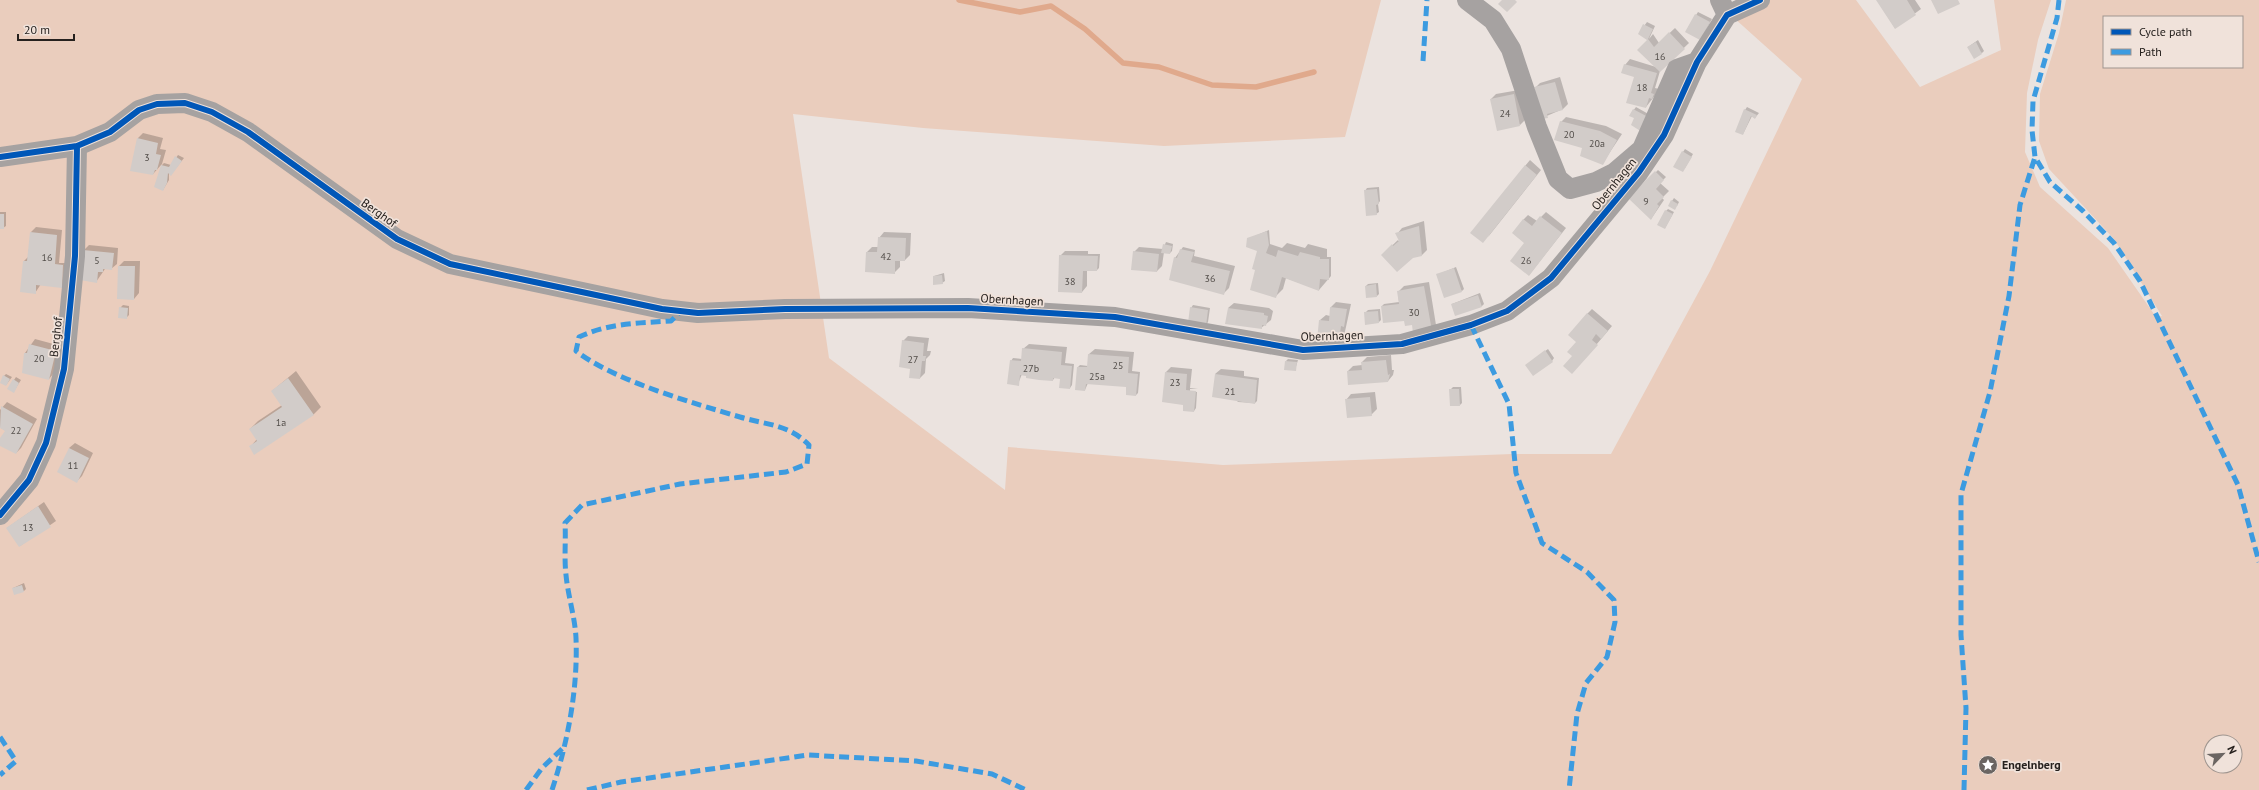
<svg xmlns="http://www.w3.org/2000/svg" width="2259" height="790" font-family="'PT Sans',sans-serif">
  <style>
    .green { fill: #eacdbd; fill-rule: evenodd }
    .shadow { fill: #0003 }
    .lines { fill: none; stroke-linecap: round; stroke-linejoin: round }
    .stream { stroke: #e0a98c; stroke-width: 5.5 }
    .building { fill: #d2ccc9 }
    .minor { stroke: #a6a2a1; stroke-width: 20 }
    .quiet { stroke: #3c9be0; stroke-width: 5; stroke-dasharray: 10 5; stroke-linecap: butt }
    .cycleway-casing { stroke: #f0e2da; stroke-width: 8 }
    .cycleway { stroke: #0057b8; stroke-width: 6 }
    .labels { text-anchor: middle; stroke-width: 3.5; stroke-linejoin: round; paint-order: stroke }
    .number-label { font-size: 10px; fill: #534e4a }
    .street-label { font-size: 12px; fill: #26211e; stroke: #f0e2da }
    .poi-label { font-size: 12px; font-weight: bold; fill: #26211e; stroke: #f0e2da; text-anchor: start }
  </style>
  <rect width="100%" height="100%" fill="#ebe3df"/>
  <path class="green" d="M0 0H1381L1345 137 1164 146 923 128 793 114 829 358 1005 490 1008 447 1223 465 1512 454H1611L1710 271 1802 79 1724 9 1750 0H1856L1920 87 2001 50 1994 0H2051L2038 40 2027 93 2025 152 2040 187 2108 248 2156 317 2162 316 2114 239 2049 169 2039 141 2040 94 2059 33 2066 0H2259V790H0ZM2104 17H2242V67H2104ZM2211 742H2235V766H2211Z"/>
  <path class="shadow" d="M1877 0H1915L1921 9 1895 28Z
    M1698 12 1712 19 1702 36 1686 31Z
    M1647 22 1655 26 1649 39 1653 34 1659 43 1675 28 1689 43 1660 71 1655 88 1659 89 1657 93 1646 107 1635 76 1625 65 1630 59 1656 67 1648 40 1639 33Z
    M1978 40 1984 51 1982 53 1968 47Z
    M1560 77 1568 104 1563 109 1542 118 1535 88 1540 83Z
    M1519 90 1525 120 1520 125 1491 99 1496 94Z
    M1636 107 1652 116 1635 118 1630 115Z
    M1747 107 1759 113 1755 118 1752 116 1743 134 1745 110Z
    M1566 117 1606 126 1622 134 1602 164 1583 148 1561 122Z
    M143 133 163 138 160 149 166 150 162 164 153 174 131 170 138 138Z
    M1685 149 1693 154 1685 168 1683 152Z
    M178 155 184 158 173 172 169 173V180L163 190 162 165 164 163 171 165Z
    M1530 160 1541 170 1488 237 1525 166Z
    M1658 170 1666 177 1660 183 1669 191 1662 198 1664 200 1651 219 1649 179Z
    M1379 187 1380 201 1378 204 1379 212 1376 214 1365 191 1367 188Z
    M1674 198 1679 202 1677 206 1672 201Z
    M1668 209 1674 212 1665 228 1666 211Z
    M0 212H6V226L3 228H0Z
    M1546 212 1566 228 1529 275 1523 220 1528 215 1537 221Z
    M1424 221 1427 250 1422 255H1382L1398 240 1401 244 1397 234 1402 228Z
    M36 227 62 230 59 263H65L64 284 61 287 41 284 35 293 24 261 28 257 31 232Z
    M1269 230 1270 244 1282 248 1287 243 1305 248 1308 244 1327 249V257H1331V276L1319 290 1286 278 1283 289 1275 297 1257 269 1259 250 1248 239Z
    M884 232 911 233 910 255 905 260H900V267L895 272 867 252 872 247H878L879 238Z
    M1166 242 1173 244 1172 251 1170 253 1164 252 1162 266 1157 271 1132 269 1134 252 1139 247 1163 249Z
    M89 245 118 248 117 264 111 269H105L96 282 84 250Z
    M1183 247 1195 250 1194 256 1235 266 1229 288 1224 293 1175 258Z
    M1065 251H1088V254H1100L1099 268 1097 270H1087V286L1082 292 1060 256Z
    M124 261H140L139 293 134 299 119 266Z
    M1456 267 1464 289 1462 291 1437 275Z
    M944 273 945 281 942 283 934 276Z
    M1429 282 1436 325 1431 330 1413 324 1382 306 1384 304 1399 302 1398 292 1404 286Z
    M1378 283 1379 294 1377 296 1366 286 1368 284Z
    M1480 293 1484 304 1482 306 1452 304Z
    M1336 302 1351 304 1344 336 1338 341 1320 320 1326 315 1330 316 1331 307Z
    M1234 303 1269 308 1273 311 1271 320 1261 328 1228 308Z
    M123 305 129 306V315L126 318 120 308Z
    M1193 305 1210 308 1208 322 1206 325 1191 308Z
    M1380 309 1381 320 1379 322 1365 313 1368 310Z
    M1592 309 1612 326 1586 357H1574L1587 314Z
    M908 336 929 338 927 351H931L930 355 926 359 925 373 920 378 911 368 903 341Z
    M35 339 61 346 54 373 49 379 23 372 25 353Z
    M1029 344 1067 347 1065 363 1074 364 1072 385 1070 388 1061 378 1055 377 1053 380 1022 374 1018 384 1011 361 1013 358 1022 359 1023 349Z
    M1095 349 1134 352 1132 371 1140 372 1138 393 1136 395 1128 385 1088 383 1085 390 1078 367 1080 365 1088 366 1089 354Z
    M1548 349 1554 358 1552 361 1529 363Z
    M1391 355 1392 370H1394L1393 375 1388 381 1348 371 1353 366 1362 365V362L1367 357Z
    M1288 359 1298 360 1295 370 1286 361Z
    M1171 367 1192 369 1190 388 1198 389H1190V391L1197 392 1196 408 1194 411 1185 404 1166 372Z
    M1221 369 1244 371V376L1259 378 1257 401 1255 403 1238 402 1215 374Z
    M296 371 321 407 313 415 250 447 257 439 250 429 258 421 282 405 272 391Z
    M6 374 12 377 6 385 4 376Z
    M16 377 21 380 14 391V380Z
    M1453 387H1461L1462 403 1460 405 1450 390Z
    M1375 392 1377 409 1371 415 1346 400 1351 394Z
    M7 402 37 419 21 448 16 453 0 444V440L6 431 0 427V410Z
    M75 443 93 453 82 476 77 481 69 448Z
    M44 502 56 521 20 546 7 528Z
    M24 583 26 589 24 591 13 588Z"/>
  <g class="lines">
    <path class="stream" d="M959 0 1020 12 1051 6 1085 29 1123 63 1159 67 1212 85 1256 87 1314 72"/>
  </g>
  <path class="building" d="M1502 0H1515L1517 2 1507 12 1498 4Z
    M1876 0H1907L1916 15 1895 29Z
    M1931 0H1958L1960 4 1938 14Z
    M1695 14 1710 22 1700 40 1685 32Z
    M1643 24 1653 29 1648 39 1654 47 1669 32 1685 49 1660 72 1637 50 1647 40 1638 34Z
    M1976 42 1982 54 1974 59 1967 47Z
    M1624 64 1657 73 1651 93 1654 94 1652 99 1649 98 1646 108 1626 103 1634 77 1621 73Z
    M1555 82 1563 110 1547 114 1548 118 1542 119 1534 87Z
    M1514 94 1520 126 1497 131 1490 99Z
    M1633 109 1650 118 1642 132 1631 125 1634 118 1629 116Z
    M1744 109 1757 115 1755 119 1751 116 1743 135 1735 132Z
    M1560 121 1600 131 1617 140 1603 165 1580 156 1582 148 1554 140Z
    M137 138 158 143 156 154 161 155 157 170H155L153 175 130 171Z
    M1682 151 1692 157 1683 172 1673 167Z
    M175 156 182 161 171 176 168 173 167 183 163 191 154 187 161 165 169 167Z
    M1525 165 1537 175 1483 243 1470 233Z
    M1655 171 1664 180 1656 189 1664 197 1657 204 1659 206 1651 220 1628 198Z
    M1377 189 1379 204 1376 205 1377 215 1366 216 1364 190Z
    M1671 200 1678 204 1675 210 1668 206Z
    M1665 210 1673 214 1665 229 1657 225Z
    M0 214H4V229H0Z
    M1540 216 1562 233 1529 276 1510 261 1524 243 1512 233 1523 219 1532 226Z
    M1419 226 1422 256 1413 258 1397 272 1381 255 1392 244 1393 246 1399 241 1395 233Z
    M1267 231 1269 245 1266 253 1276 257 1278 250 1298 256 1300 252 1320 257V259H1329V280L1320 279 1319 291 1282 277 1276 298 1250 290 1255 270 1252 269 1257 251 1246 247 1247 238Z
    M30 232 57 235 55 264 63 265 62 288 36 285V294L20 292 23 261H27Z
    M878 237 906 238 905 261H895V274L865 272 866 252H877Z
    M1163 244 1172 246 1170 254 1161 253Z
    M1180 249 1194 252 1191 262 1230 271 1224 295 1169 280 1174 257 1177 258Z
    M83 250 114 253 112 270 103 269V272H98L97 283 80 280Z
    M1133 251 1159 254 1157 272 1131 270Z
    M1059 255 1098 256 1097 271H1083L1082 293 1058 292Z
    M118 266H135L134 300 117 299Z
    M1454 268 1462 292 1444 298 1436 274Z
    M942 275 943 284 933 285V276Z
    M1376 284 1377 297 1366 298 1365 286Z
    M1424 286 1432 331 1413 333 1412 325 1405 326 1404 321 1383 323 1381 306 1399 304 1397 291Z
    M1478 295 1482 307 1455 316 1451 304Z
    M119 307 128 308 127 319 118 318Z
    M1190 307 1208 310 1206 326 1188 323Z
    M1330 307 1347 309 1344 327 1341 326 1339 342 1317 341 1319 320 1329 321Z
    M1228 308 1264 313V315L1268 316 1266 326 1262 325V329L1225 324Z
    M1378 311 1379 323 1365 325 1364 312Z
    M1587 313 1608 331 1601 339 1596 334 1592 340 1598 345 1572 374 1563 366 1572 356 1567 352 1576 342 1568 335Z
    M902 340 924 343 923 356H926L925 361H922L920 379 909 378 910 369 899 367Z
    M29 344 56 351 49 380 22 373 24 353H27Z
    M1022 348 1062 352 1061 365 1072 366 1070 389 1059 388 1060 379 1053 378V381L1039 380 1026 378V376L1020 375 1019 386 1007 384 1010 360 1021 361Z
    M1545 350 1553 362 1533 376 1525 365Z
    M1088 354 1129 357 1128 373 1138 374 1136 396 1126 395V387L1086 384 1085 391 1075 390 1077 367H1087Z
    M1386 360 1388 375 1390 374 1388 382 1348 385 1347 371 1362 370 1361 362Z
    M1285 361 1297 362 1296 371 1284 370Z
    M1165 372 1187 374 1186 390 1196 391 1194 412 1183 411V405L1162 402Z
    M1215 374 1257 380 1255 404 1212 397Z
    M3 375 10 379 6 386 0 383Z
    M288 378 314 415 254 455 249 446 257 441 249 429 282 407 271 391Z
    M13 379 19 383 14 393 7 389Z
    M1449 389H1459L1460 406H1450Z
    M1370 397 1372 416 1347 418 1345 399Z
    M1 406 33 424 16 454 0 446V438L5 431 0 428Z
    M69 448 89 458 77 483 57 472Z
    M38 506 51 527 19 547 6 528Z
    M22 585 24 592 14 595 12 588Z"/>
  <g class="lines">
    <path class="minor" d="M1467 0 1493 20 1511 49 1537 127 1558 179 1570 189 1596 182 1614 173 1642 149 1677 69 1697 62
      M1720 0 1727 15
      M0 157 77 146 110 132 139 110 157 104 185 103 212 112 248 132 397 239 450 264 662 309 698 313 785 309 968 308 1115 317 1303 350 1402 344 1471 325 1507 311 1551 278 1639 172 1664 135 1697 62 1727 15 1760 0
      M0 515 29 480 46 443 64 369 75 256 77 146"/>
    <path class="quiet" d="M2059 0 2057 18 2033 101 2032 130 2035 157 2050 182 2083 211 2114 243 2140 281 2238 485 2259 562
      M1423 61 1427 0
      M1471 325 1509 404 1516 473 1542 543 1587 572 1614 600 1615 622 1607 657 1586 683 1577 714 1569 790
      M0 737 16 761 0 775
      M526 790 542 768 565 746
      M552 790C568 741 578 689 576 638 575 617 568 596 566 575 564 558 566 540 565 523L582 505 680 484 786 472 807 464 809 445C788 424 767 425 740 417 693 403 615 381 576 351L579 337C609 323 639 323 671 321L679 313
      M587 790 621 782 808 755 916 761 992 774 1026 790
      M1964 790 1966 708 1961 635V494L1990 392 2009 296 2020 205 2035 157"/>
    <defs>
      <path id="cycleway" d="M0 157 77 146 110 132 139 110 157 104 185 103 212 112 248 132 397 239 450 264 662 309 698 313 785 309 968 308 1115 317 1303 350 1402 344 1471 325 1507 311 1551 278 1639 172 1664 135 1697 62 1727 15 1760 0
        M0 515 29 480 46 443 64 369 75 256 77 146"/>
    </defs>
    <use href="#cycleway" class="cycleway-casing"/>
    <use href="#cycleway" class="cycleway"/>
  </g>
  <defs>
    <symbol id="sight-disc" viewBox="-11 -11 22 22"><circle r="9.5" fill="#6b6562" stroke="#f0e2da"/><path d="M0-6L1.8-2.2L6-1.7L2.9 1.2L3.7 5.4L0 3.3L-3.7 5.4L-2.9 1.2L-6-1.7L-1.8-2.2Z" fill="#fff"/></symbol>
  </defs>
  <g fill-rule="evenodd">
    <use href="#sight-disc" x="1977" y="754" width="22" height="22"/>
  </g>
  <g class="labels">
    <g class="number-label">
      <text x="1660" y="60">16</text>
      <text x="1642" y="91">18</text>
      <text x="1505" y="117">24</text>
      <text x="1569" y="138">20</text>
      <text x="1597" y="147">20a</text>
      <text x="147" y="161">3</text>
      <text x="1646" y="205">9</text>
      <text x="886" y="260">42</text>
      <text x="47" y="261">16</text>
      <text x="97" y="264">5</text>
      <text x="1526" y="264">26</text>
      <text x="1210" y="282">36</text>
      <text x="1070" y="285">38</text>
      <text x="1414" y="316">30</text>
      <text x="39" y="362">20</text>
      <text x="913" y="363">27</text>
      <text x="1118" y="369">25</text>
      <text x="1031" y="372">27b</text>
      <text x="1097" y="380">25a</text>
      <text x="1175" y="386">23</text>
      <text x="1230" y="395">21</text>
      <text x="281" y="426">1a</text>
      <text x="16" y="434">22</text>
      <text x="73" y="469">11</text>
      <text x="28" y="531">13</text>
    </g>
    <g class="street-label">
      <text transform="translate(1614 184) rotate(-51)" y="4">Obernhagen</text>
      <text transform="translate(379 213) rotate(35)" y="4">Berghof</text>
      <text transform="translate(1012 300) rotate(3)" y="4">Obernhagen</text>
      <text transform="translate(1332 336) rotate(-2)" y="4">Obernhagen</text>
      <text transform="translate(56 337) rotate(-84)" y="4">Berghof</text>
    </g>
    <g class="poi-label">
      <text x="2002" y="769">Engelnberg</text>
    </g>
  </g>
  <rect x="2103" y="16" width="140" height="52" fill="#f0e2da" stroke="#9f958f"/>
  <rect x="2111" y="29" width="20" height="6" fill="#0057b8" stroke="#9f958f"/>
  <text x="2139" y="36" font-size="12" fill="#26211e">Cycle path</text>
  <rect x="2111" y="49" width="20" height="6" fill="#3c9be0" stroke="#9f958f"/>
  <text x="2139" y="56" font-size="12" fill="#26211e">Path</text>
  <g transform="translate(2223 754) rotate(65)"><circle r="19" fill="#f0e2da" stroke="#9f958f"/>
  <path d="M0-3L7 15L0 10L-7 15Z" fill="#6b6562"/>
  <text y="-6" font-size="11" font-weight="bold" text-anchor="middle" fill="#26211e">N</text>
  </g>
  <path d="M18 34v6h56v-6" fill="none" stroke="#26211e" stroke-width="2"/>
  <text x="24" y="34" font-size="12" fill="#26211e" stroke="#f0e2da" stroke-width="3" paint-order="stroke">20 m</text>
</svg>
